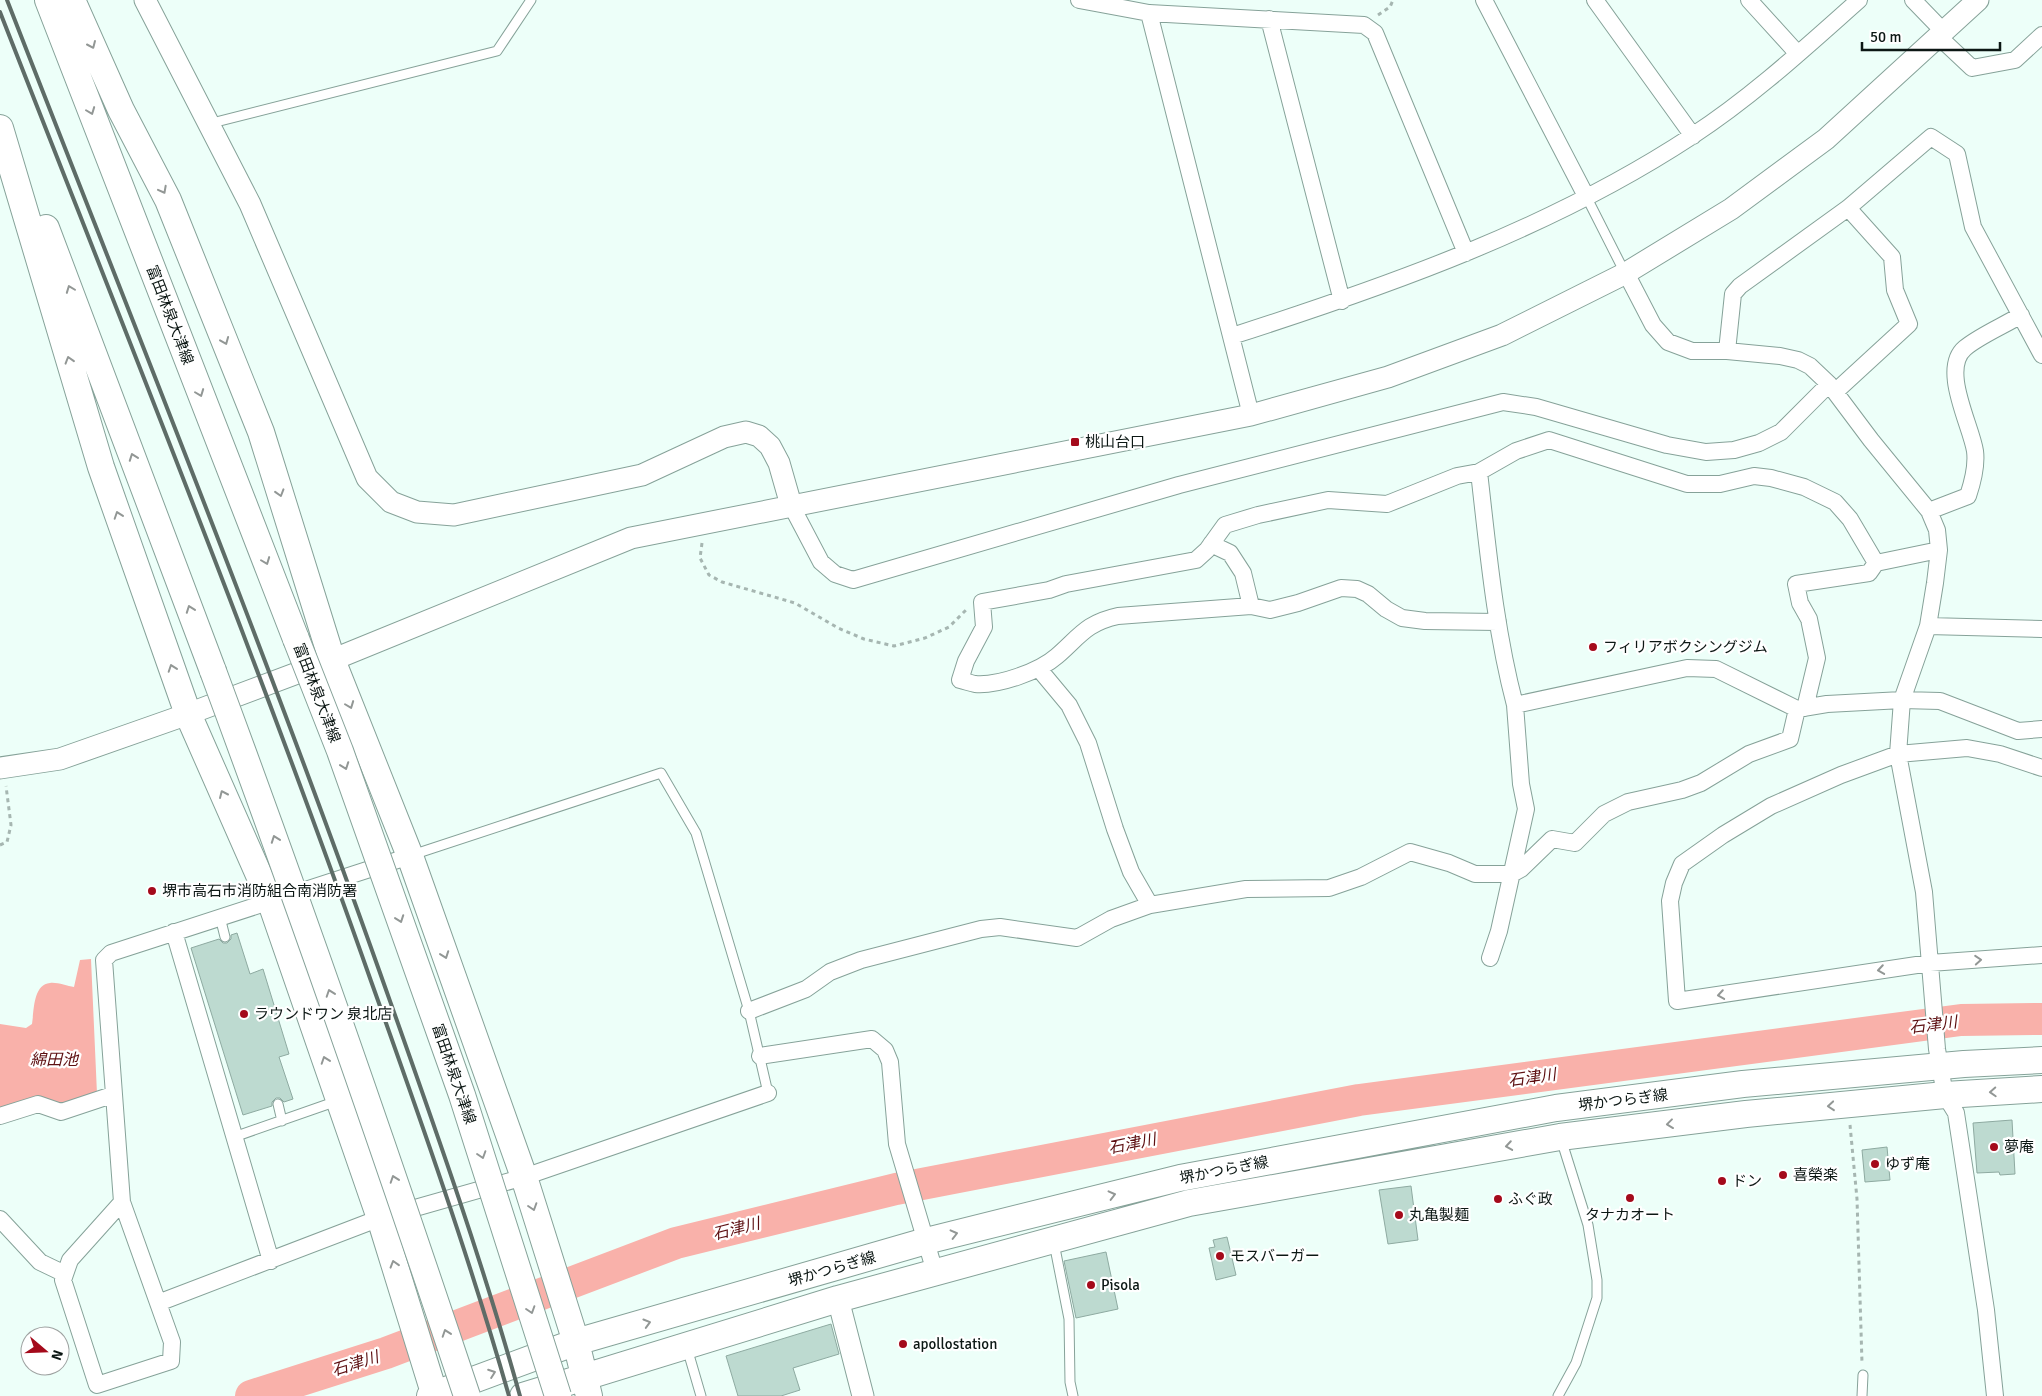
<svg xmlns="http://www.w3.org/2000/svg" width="2042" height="1396" font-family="Signika,'Noto Sans JP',sans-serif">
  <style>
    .water { fill: #f9b1aa }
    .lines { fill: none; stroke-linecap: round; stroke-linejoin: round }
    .river { stroke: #f9b1aa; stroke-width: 32 }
    .building { fill: #bddad0; stroke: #8eaaa1 }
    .service-casing { stroke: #86a299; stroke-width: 11 }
    .minor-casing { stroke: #86a299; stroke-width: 18 }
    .tertiary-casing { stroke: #86a299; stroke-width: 23 }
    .primary-casing { stroke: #86a299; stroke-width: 28 }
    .path { stroke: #a6b6b1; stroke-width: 3; stroke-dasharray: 4 4; stroke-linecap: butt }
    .service { stroke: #fff; stroke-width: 9 }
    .minor { stroke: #fff; stroke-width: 16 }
    .tertiary { stroke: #fff; stroke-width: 21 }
    .primary { stroke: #fff; stroke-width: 26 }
    .rail { stroke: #5e6c67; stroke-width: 4 }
    .primary-bridge-casing { stroke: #86a299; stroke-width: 28; stroke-linecap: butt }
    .primary-bridge { stroke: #fff; stroke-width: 26 }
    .oneway { stroke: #929795 }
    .poi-dot { fill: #a40a1b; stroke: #fff; stroke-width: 2 }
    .labels { text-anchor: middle; stroke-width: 4.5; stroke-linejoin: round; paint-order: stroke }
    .street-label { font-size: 15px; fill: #0c1714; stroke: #fff }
    .poi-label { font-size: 15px; fill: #0c1714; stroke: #fff; text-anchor: start }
    .water-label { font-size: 16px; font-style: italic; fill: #5d0f11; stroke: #fff }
  </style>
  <rect width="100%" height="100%" fill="#edfff9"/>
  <path class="water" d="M91 959 97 1094 58 1104 0 1109V1024L26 1028 32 1024C34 1012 33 984 50 983 57 982 67 986 74 987L80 960Z"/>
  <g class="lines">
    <path class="river" d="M251 1396 386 1353 676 1243 896 1189 1359 1100 1961 1020 2042 1019"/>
  </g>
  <path class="building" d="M237 933 250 974 263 969 289 1054 279 1057 293 1099 284 1102 280 1098H276L272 1102V1106L243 1115 191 948 219 939 223 943H227L231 939V935Z
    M2012 1120 2015 1174 2000 1175 1999 1172 1977 1173 1973 1123Z
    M1887 1147 1890 1180 1865 1182 1862 1150Z
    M1411 1186 1418 1240 1388 1244 1379 1190Z
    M1227 1237 1236 1275 1216 1280 1209 1248 1215 1247 1213 1240Z
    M1106 1252 1118 1309 1076 1318 1064 1261Z
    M831 1324 839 1354 793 1368 800 1390 781 1396H738L726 1356Z"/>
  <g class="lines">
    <defs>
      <path id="service" d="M208 124 497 51 531 0
        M1587 198 1625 273
        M412 855 661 773 696 833 749 1011 768 1093
        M220 917 225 937
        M278 1104 282 1121
        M234 1137 337 1101
        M1054 1243 1069 1319 1070 1382 1073 1396
        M687 1348 701 1396
        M1558 1396 1576 1363 1597 1298V1280L1588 1225 1561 1139
        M1862 1396 1863 1375"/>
      <path id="minor" d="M1079 0 1149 13 1364 25 1375 33 1466 253
        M1484 0 1587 198
        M1595 0 1693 136
        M1749 0 1798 54
        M1913 0 1944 32
        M1149 13 1251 415
        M1269 19 1342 301
        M1938 36 1972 68 2015 60 2042 35
        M1626 273 1653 325 1668 342 1692 351H1727L1780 356 1798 360 1810 366 1829 384 1871 440 1929 511 1937 530 1939 550 1935 583 1928 626 1902 700 1898 754 1924 892 1937 1049 1945 1095 1956 1113 1986 1310 1995 1396
        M1232 336C1391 285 1552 228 1692 136 1752 97 1806 47 1859 0
        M1727 351 1733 294 1740 286 1848 208 1931 137 1957 154 1973 227 2042 355
        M1835 392 1909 324 1895 290 1892 257 1848 208
        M1479 472C1488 550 1495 629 1515 705L1687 668 1716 669 1797 709 1827 704 1902 700 1940 701 2018 731 2042 729
        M791 505 821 562 835 574 853 580 1179 485 1503 402 1536 407 1667 445 1706 452 1734 450 1759 443 1781 432 1829 384
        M1929 511 1968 496C1973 481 1977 466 1975 451 1971 425 1940 369 1965 348 1979 336 2005 325 2021 315
        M1211 544 1230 553 1243 573 1251 606
        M1498 622 1425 621 1402 618 1386 609 1368 594 1357 589 1341 588 1298 603 1270 610 1251 606 1118 616C1086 623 1080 636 1057 656 1040 671 999 686 975 684 970 683 965 681 960 680L966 661 984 627 982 602 1049 590 1066 584 1196 560 1207 550 1225 525 1258 515 1328 500 1387 504 1457 476 1479 472 1516 451 1549 440 1687 484H1720L1754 476 1771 478 1804 487 1835 502 1850 519 1876 563 1939 550
        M1928 626 2042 629
        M1039 669 1069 705 1088 743 1115 829 1131 872 1150 905
        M1805 708 1817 658 1809 619 1800 603 1796 584 1869 573 1876 563
        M2042 768 2000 754 1967 748 1898 754 1841 775 1771 806 1723 835 1682 864 1674 883 1670 901 1677 1001 1930 963 2042 955
        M174 932 271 1261
        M1490 958 1499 931 1526 809 1521 784 1515 705
        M749 1011 806 989 830 972 861 960 981 929 1000 927 1077 938 1111 919 1150 905 1246 889 1329 888 1361 877 1410 852 1449 863 1475 874H1512L1521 869 1552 839 1575 843 1604 814 1628 802 1682 790 1701 783 1749 754 1790 739 1797 709
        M760 1056 872 1039 885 1050 890 1062 897 1144 935 1272
        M0 1116 38 1104 61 1112 112 1095
        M122 1202 70 1260 63 1280 97 1385 171 1361 172 1342 122 1202 104 960 111 953 410 856
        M0 1219 40 1262 65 1274
        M158 1303 380 1218 524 1177 768 1093"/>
      <path id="tertiary" d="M145 0 250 204 367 478 391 502 417 512 454 515 642 475 724 437 746 432 759 436 770 446 779 463 791 505
        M0 768 60 759 188 714 332 660 631 538 1251 415 1388 377 1502 335 1626 273 1731 209 1826 139 1978 0
        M838 1299 863 1396"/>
      <path id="primary" d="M48 0 296 639
        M72 0 121 110 168 200 261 432 332 660 410 856 524 1177 576 1342 589 1396
        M0 128 101 467 188 714 270 900 380 1218 435 1396
        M46 228 213 671
        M430 1396 576 1342 926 1241 1180 1178 1556 1108 1743 1084 1964 1064 2042 1060
        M523 1396 838 1299 1189 1203 1560 1137 1746 1114 1945 1095 2042 1089"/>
    </defs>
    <use href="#service" class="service-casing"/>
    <use href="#minor" class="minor-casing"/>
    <use href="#tertiary" class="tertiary-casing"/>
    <use href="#primary" class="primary-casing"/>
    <path class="path" d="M1378 15 1390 7 1393 0
      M702 543 700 558 709 575 722 582 795 603 838 628 864 639 894 646 925 638 949 627 966 610
      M0 845 7 842 11 825 6 786
      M1850 1125 1857 1199 1862 1363"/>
    <use href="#service" class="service"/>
    <use href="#minor" class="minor"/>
    <use href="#tertiary" class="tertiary"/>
    <use href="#primary" class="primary"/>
    <path class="rail" d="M7 0C133 323 263 644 379 970 429 1111 480 1252 520 1396
      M0 12C126 334 256 655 371 981 420 1118 469 1256 509 1396"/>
    <defs>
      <path id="primary-bridge" d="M296 639 340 751 462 1095 558 1396
        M213 671C302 911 386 1153 467 1396"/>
    </defs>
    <use href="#primary-bridge" class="primary-bridge-casing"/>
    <use href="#primary-bridge" class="primary-bridge"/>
  </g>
  <defs><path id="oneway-chevron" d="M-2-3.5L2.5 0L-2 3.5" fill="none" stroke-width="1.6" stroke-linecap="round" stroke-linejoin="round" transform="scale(1.25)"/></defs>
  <g class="oneway">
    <use href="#oneway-chevron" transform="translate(92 45) rotate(66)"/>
    <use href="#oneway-chevron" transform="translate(91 111) rotate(69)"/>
    <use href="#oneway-chevron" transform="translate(163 190) rotate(62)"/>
    <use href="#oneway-chevron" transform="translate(70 289) rotate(-111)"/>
    <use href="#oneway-chevron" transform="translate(225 341) rotate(68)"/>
    <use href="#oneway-chevron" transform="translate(69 360) rotate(-107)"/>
    <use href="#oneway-chevron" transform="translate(200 393) rotate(69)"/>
    <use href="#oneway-chevron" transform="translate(133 457) rotate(-110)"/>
    <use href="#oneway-chevron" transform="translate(280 493) rotate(73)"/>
    <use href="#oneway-chevron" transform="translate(118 515) rotate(-109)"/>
    <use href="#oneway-chevron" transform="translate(266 561) rotate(69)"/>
    <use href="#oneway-chevron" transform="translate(190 609) rotate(-110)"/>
    <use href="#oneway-chevron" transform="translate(172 668) rotate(-109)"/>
    <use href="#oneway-chevron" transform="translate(350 705) rotate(69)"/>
    <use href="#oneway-chevron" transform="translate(345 766) rotate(70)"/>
    <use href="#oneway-chevron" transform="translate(223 794) rotate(-114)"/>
    <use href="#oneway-chevron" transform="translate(275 839) rotate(-110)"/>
    <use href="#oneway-chevron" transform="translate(400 919) rotate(70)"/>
    <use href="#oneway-chevron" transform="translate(445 955) rotate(70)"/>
    <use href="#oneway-chevron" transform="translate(1978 960) rotate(-4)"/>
    <use href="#oneway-chevron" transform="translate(1881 970) rotate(171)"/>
    <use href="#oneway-chevron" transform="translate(330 993) rotate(-109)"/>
    <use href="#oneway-chevron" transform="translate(1721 995) rotate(171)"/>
    <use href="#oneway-chevron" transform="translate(325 1060) rotate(-109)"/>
    <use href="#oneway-chevron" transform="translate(1993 1092) rotate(177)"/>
    <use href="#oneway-chevron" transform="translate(1831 1106) rotate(175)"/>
    <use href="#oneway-chevron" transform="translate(1670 1124) rotate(173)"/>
    <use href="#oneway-chevron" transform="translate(1509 1146) rotate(171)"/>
    <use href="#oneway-chevron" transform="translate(482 1155) rotate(72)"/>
    <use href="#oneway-chevron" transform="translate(394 1179) rotate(-109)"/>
    <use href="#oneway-chevron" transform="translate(1112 1195) rotate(-14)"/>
    <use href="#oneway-chevron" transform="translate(533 1207) rotate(72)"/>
    <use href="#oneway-chevron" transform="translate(954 1234) rotate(-14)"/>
    <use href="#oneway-chevron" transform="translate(394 1264) rotate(-107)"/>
    <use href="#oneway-chevron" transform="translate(531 1310) rotate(72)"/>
    <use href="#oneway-chevron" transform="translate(647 1323) rotate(-16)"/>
    <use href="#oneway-chevron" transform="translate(446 1333) rotate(-109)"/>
    <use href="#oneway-chevron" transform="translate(492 1373) rotate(-20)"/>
  </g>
  <g class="poi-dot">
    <rect x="1070" y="437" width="10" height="10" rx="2.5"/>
    <circle cx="1593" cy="647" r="5"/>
    <circle cx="152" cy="891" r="5"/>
    <circle cx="244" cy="1014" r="5"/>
    <circle cx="1994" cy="1147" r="5"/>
    <circle cx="1875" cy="1164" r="5"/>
    <circle cx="1783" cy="1175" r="5"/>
    <circle cx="1722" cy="1181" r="5"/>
    <circle cx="1630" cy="1198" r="5"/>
    <circle cx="1498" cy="1199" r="5"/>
    <circle cx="1399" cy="1215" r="5"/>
    <circle cx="1220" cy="1256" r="5"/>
    <circle cx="1091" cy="1285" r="5"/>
    <circle cx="903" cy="1344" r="5"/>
  </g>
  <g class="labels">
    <g class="street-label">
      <text transform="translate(170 315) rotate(69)" y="5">富田林泉大津線</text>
      <text transform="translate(317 693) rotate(69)" y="5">富田林泉大津線</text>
      <text transform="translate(454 1074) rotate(71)" y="5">富田林泉大津線</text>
      <text transform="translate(1623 1100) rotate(-7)" y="5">堺かつらぎ線</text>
      <text transform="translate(1224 1170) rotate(-11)" y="5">堺かつらぎ線</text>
      <text transform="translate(832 1269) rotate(-16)" y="5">堺かつらぎ線</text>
    </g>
    <g class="poi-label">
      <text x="1085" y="447">桃山台口</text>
      <text x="1603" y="652">フィリアボクシングジム</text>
      <text x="162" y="896">堺市高石市消防組合南消防署</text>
      <text x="254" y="1019">ラウンドワン 泉北店</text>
      <text x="2004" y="1152">夢庵</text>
      <text x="1885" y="1169">ゆず庵</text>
      <text x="1793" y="1180">喜榮楽</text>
      <text x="1732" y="1186">ドン</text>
      <text x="1508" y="1204">ふぐ政</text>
      <text x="1409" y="1220">丸亀製麺</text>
      <text x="1630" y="1220" text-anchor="middle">タナカオート</text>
      <text x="1230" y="1261">モスバーガー</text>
      <text x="1101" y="1290">Pisola</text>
      <text x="913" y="1349">apollostation</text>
    </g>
    <g class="water-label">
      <text transform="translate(1933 1024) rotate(-7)" y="6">石津川</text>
      <text x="54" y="1065">綿田池</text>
      <text transform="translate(1532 1077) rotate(-8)" y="6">石津川</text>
      <text transform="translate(1132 1143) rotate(-11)" y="6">石津川</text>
      <text transform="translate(736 1228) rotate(-14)" y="6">石津川</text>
      <text transform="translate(355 1363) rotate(-18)" y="6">石津川</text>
    </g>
  </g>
  <g transform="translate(45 1351) rotate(109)"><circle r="24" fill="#ffffff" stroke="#9ea2a1"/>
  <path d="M0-4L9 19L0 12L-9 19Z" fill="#a40a1b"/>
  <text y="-8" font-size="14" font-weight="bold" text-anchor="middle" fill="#0c1714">N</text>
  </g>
  <path d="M1862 42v8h138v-8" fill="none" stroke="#0c1714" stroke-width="2.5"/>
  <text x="1870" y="42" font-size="15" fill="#0c1714" stroke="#ffffff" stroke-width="4" paint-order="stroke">50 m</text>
</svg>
